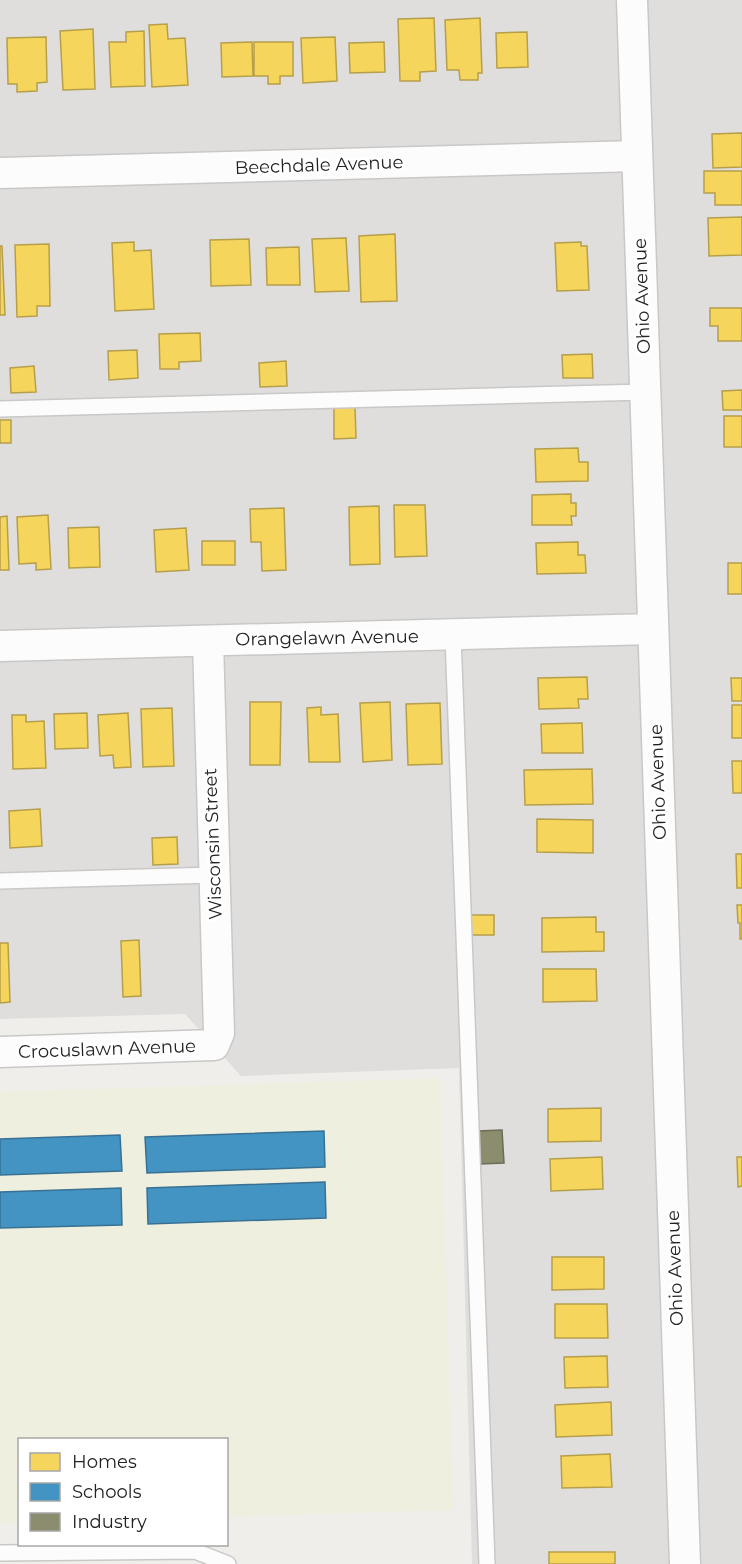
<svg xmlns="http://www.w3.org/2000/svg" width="742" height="1564" font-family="Montserrat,sans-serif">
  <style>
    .residential { fill: #dfdedc }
    .farmland { fill: #efefdf }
    .homes { fill: #f6d55c; stroke: #b69f4b; stroke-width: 1.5 }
    .schools { fill: #4393c3; stroke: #397193; stroke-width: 1.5 }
    .industry { fill: #8c8c6e; stroke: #6c6c57; stroke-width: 1.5 }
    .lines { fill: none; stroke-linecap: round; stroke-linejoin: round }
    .service-casing { stroke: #c9c8c7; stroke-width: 18 }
    .minor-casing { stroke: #c9c8c7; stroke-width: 33 }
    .service { stroke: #fdfcfc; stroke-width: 15 }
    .minor { stroke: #fdfcfc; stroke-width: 30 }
    .labels { text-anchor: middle; stroke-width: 6; stroke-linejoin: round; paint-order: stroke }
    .street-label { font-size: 18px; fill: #222; stroke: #fff }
  </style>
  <rect width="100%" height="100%" fill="#f0eeeb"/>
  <path class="residential" d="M0 0H742V1564H472L459 1068 241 1076 185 1014 0 1019Z"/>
  <path class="farmland" d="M440 1078 454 1510 227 1517 226 1440H20L19 1523 0 1524V1092Z"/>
  <path class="homes" d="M434 18 436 71 420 72V81H400L398 19Z
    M480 18 482 73H478V80H460L459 70H447L445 20Z
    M167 24 168 39 185 38 188 85 152 87 149 25Z
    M93 29 95 89 63 90 60 31Z
    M144 31 145 86 111 87 109 42H126V32Z
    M527 32 528 67 497 68 496 33Z
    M46 37 47 82 37 83V91L17 92V84H8L7 38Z
    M335 37 337 81 303 83 301 38Z
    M252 42 253 76 222 77 221 43Z
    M254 42H293V76H280V84H268V76H254Z
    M384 42 385 72 350 73 349 43Z
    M742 133V167L713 168 712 134Z
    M704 171H742V205H715V193H704Z
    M742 217V255L709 256 708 218Z
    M395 234 397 301 361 302 359 236Z
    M346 238 349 291 315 292 312 239Z
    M249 239 251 285 211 286 210 240Z
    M134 242V251L151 250 154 309 115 311 112 243Z
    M581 242V246H587L589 290 557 291 555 243Z
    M49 244 50 306H37V316L17 317 15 245Z
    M0 246H2L5 315H0Z
    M299 247 300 285H267L266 248Z
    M710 308H742V341H718V326H710Z
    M200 333 201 361 179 362V369H160L159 334Z
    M137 350 138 378 109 380 108 351Z
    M592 354 593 378H563L562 355Z
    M286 361 287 386 260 387 259 363Z
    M34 366 36 392 11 393 10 368Z
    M742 390V410H723L722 391Z
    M355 407 356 438 334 439V408Z
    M724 416H742V447H724Z
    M0 420H11V443H0Z
    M578 448 579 462H588V481L536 482 535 449Z
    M571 494V503H576V516H571L572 525H532V495Z
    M394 505H425L427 556 395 557Z
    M379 506 380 564 350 565 349 507Z
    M284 508 286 570 262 571 261 542H251L250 509Z
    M48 515 51 569 36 570V563L19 564 17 517Z
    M7 516 9 570H0V517Z
    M99 527 100 567 69 568 68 528Z
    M186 528 189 570 156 572 154 530Z
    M202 541H235V565H202Z
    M578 542V555H585L586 573 537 574 536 543Z
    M728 563H742V594H728Z
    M587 677 588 699H578L579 708 539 709 538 678Z
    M731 678H742V701H732Z
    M250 702H281L280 765H250Z
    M390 702 392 760 363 762 360 703Z
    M440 703 442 764 408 765 406 704Z
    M732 705H742V738H732Z
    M321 707V715L338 714 340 762H309L307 708Z
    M172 708 174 766 143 767 141 709Z
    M87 713 88 748 55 749 54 714Z
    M128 713 131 767 114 768 113 755 100 756 98 715Z
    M12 715H26V722L44 721 46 768 13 769Z
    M582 723 583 753H542L541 724Z
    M732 761H742V793H733Z
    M592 769 593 804 525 805 524 770Z
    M40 809 42 846 10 848 9 811Z
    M537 819 593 820V853L537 852Z
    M177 837 178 864 153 865 152 838Z
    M736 854H742V888H737Z
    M737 905H742V939H740V923H738Z
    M471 915H494V935H471Z
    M596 917V932H604V951L542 952V918Z
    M139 940 141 996 123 997 121 941Z
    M0 943H8L10 1002 0 1003Z
    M543 969H596L597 1001 543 1002Z
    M601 1108V1141L548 1142V1109Z
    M602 1157 603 1189 551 1191 550 1159Z
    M737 1157H742V1186L738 1187Z
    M552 1257H604V1289L552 1290Z
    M555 1304H607L608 1338H555Z
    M607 1356 608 1387 565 1388 564 1357Z
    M611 1402 612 1435 556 1437 555 1405Z
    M610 1454 612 1487 562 1488 561 1456Z
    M549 1552H615V1564H549Z"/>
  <path class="schools" d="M324 1131 325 1167 147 1173 145 1137Z
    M120 1135 122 1171 0 1175V1139Z
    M325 1182 326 1218 148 1224 147 1188Z
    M121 1188 122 1225 0 1228V1192Z"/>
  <path class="industry" d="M502 1130 504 1163 480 1164 478 1131Z"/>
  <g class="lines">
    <defs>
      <path id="service" d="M0 409 645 392
        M453 635 487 1564
        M0 881 214 875
        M0 1553 195 1551 228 1564"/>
      <path id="minor" d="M632 0 685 1564
        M0 173 637 156
        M0 646 653 629
        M0 1052 214 1045 219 1033 208 641"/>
    </defs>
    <use href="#service" class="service-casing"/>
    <use href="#minor" class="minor-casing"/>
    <use href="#service" class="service"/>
    <use href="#minor" class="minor"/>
  </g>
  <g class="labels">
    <g class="street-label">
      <text transform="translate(319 165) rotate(-2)" y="6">Beechdale Avenue</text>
      <text transform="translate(642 296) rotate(-92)" y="6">Ohio Avenue</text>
      <text transform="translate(327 638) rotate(-1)" y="6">Orangelawn Avenue</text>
      <text transform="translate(658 782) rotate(-92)" y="6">Ohio Avenue</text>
      <text transform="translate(213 844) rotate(-92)" y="6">Wisconsin Street</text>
      <text transform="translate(107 1049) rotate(-2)" y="6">Crocuslawn Avenue</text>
      <text transform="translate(675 1268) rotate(-92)" y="6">Ohio Avenue</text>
    </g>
  </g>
  <rect x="18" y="1438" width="210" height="108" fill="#ffffff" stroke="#a7a7a7" stroke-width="1.5"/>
  <rect x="30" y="1453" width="30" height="18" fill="#f6d55c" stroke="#a7a7a7" stroke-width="1.5"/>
  <text x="72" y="1468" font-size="18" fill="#222222">Homes</text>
  <rect x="30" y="1483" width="30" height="18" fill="#4393c3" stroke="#a7a7a7" stroke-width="1.5"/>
  <text x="72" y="1498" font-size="18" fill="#222222">Schools</text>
  <rect x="30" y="1513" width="30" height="18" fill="#8c8c6e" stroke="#a7a7a7" stroke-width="1.5"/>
  <text x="72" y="1528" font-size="18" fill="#222222">Industry</text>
</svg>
